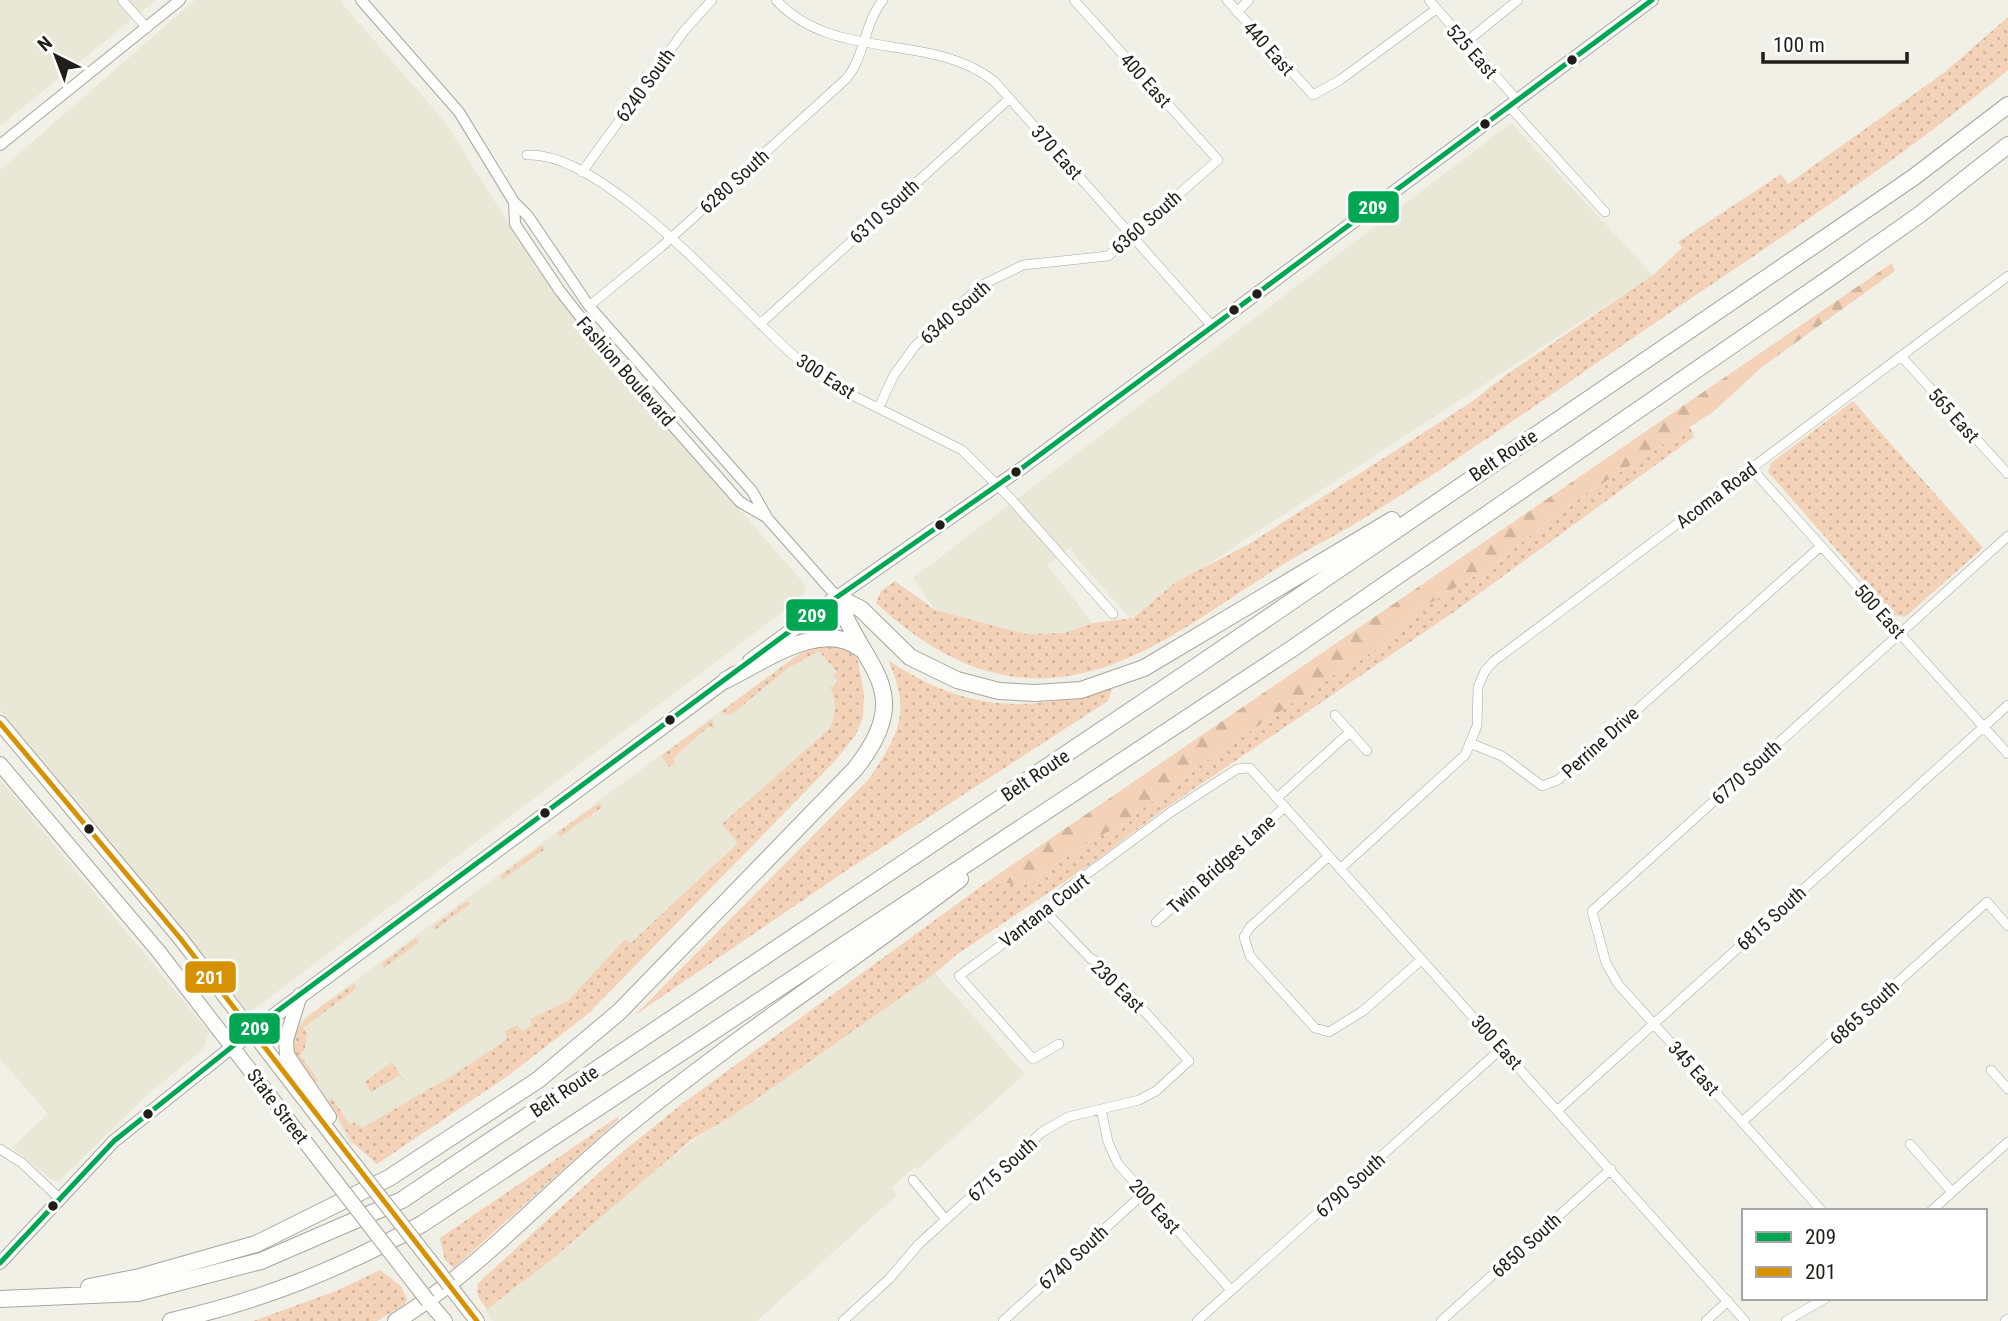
<svg xmlns="http://www.w3.org/2000/svg" width="2008" height="1321" font-family="'Roboto Condensed',sans-serif">
  <style>
    .built { fill: #e9e8d6 }
    .grass { fill: url(#grass-dots) }
    .forest { fill: url(#forest-firs) }
    .lines { fill: none; stroke-linecap: round; stroke-linejoin: round }
    .minor-casing { stroke: #a7a6a0; stroke-width: 10 }
    .tertiary-casing { stroke: #a7a6a0; stroke-width: 12 }
    .secondary-casing { stroke: #a7a6a0; stroke-width: 14 }
    .primary-casing { stroke: #a7a6a0; stroke-width: 16 }
    .motorway-casing { stroke: #a7a6a0; stroke-width: 18 }
    .minor { stroke: #fdfdfb; stroke-width: 9 }
    .tertiary { stroke: #fdfdfb; stroke-width: 10 }
    .secondary { stroke: #fdfdfb; stroke-width: 12 }
    .primary { stroke: #fdfdfb; stroke-width: 14 }
    .motorway { stroke: #fdfdfb; stroke-width: 16 }
    .primary-bridge-casing { stroke: #a7a6a0; stroke-width: 16; stroke-linecap: butt }
    .primary-bridge { stroke: #fdfdfb; stroke-width: 14 }
    .bus-1-casing { stroke: #fff; stroke-width: 10 }
    .bus-2-casing { stroke: #fff; stroke-width: 10 }
    .bus-1 { stroke: #00a651; stroke-width: 5 }
    .bus-2 { stroke: #d79204; stroke-width: 5 }
    .bus-dot { fill: #1f1e18; stroke: #fff; stroke-width: 2.5 }
    .labels { text-anchor: middle; stroke-width: 7; stroke-linejoin: round; paint-order: stroke }
    .street-label { font-size: 19px; fill: #1f1e18; stroke: #fff }
    .line-badge { stroke: #fff; stroke-width: 2.5 }
    .badge-label { font-size: 19px; text-anchor: middle; font-weight: bold; fill: #fff }
  </style>
  <defs>
    <pattern id="grass-dots" width="8" height="8" patternUnits="userSpaceOnUse" patternTransform="scale(1.75)"><rect width="8" height="8" fill="#f3d2b8"/><path d="M2 2h.1M6 6h.1" fill="none" stroke="#d0b49d" stroke-width="1.8" stroke-linecap="round"/></pattern>
    <pattern id="forest-firs" width="22" height="20" patternUnits="userSpaceOnUse" patternTransform="scale(1.75)"><rect width="22" height="20" fill="#f3d2b8"/><path d="M5 1l3.5 6h-7zM16 11l3.5 6h-7z" fill="#d0b49d"/></pattern>
  </defs>
  <rect width="100%" height="100%" fill="#f1f0e7"/>
  <path class="built" d="M0 0H156L0 126Z
    M195 0H339L445 122 534 264 588 336 802 581 806 590 801 598 249 1013 0 710V170Z
    M1511 123 1653 275 1249 537 1130 618 1074 555 1071 547 1047 565 1093 623 1065 633 1026 634 935 610 913 578Z
    M817 640 842 667 840 725 726 829 738 842 732 852 570 1002 351 1145 333 1113 291 1058 296 1024Z
    M0 779 209 1032 203 1049 146 1096 59 1181 52 1180 12 1147 48 1114 0 1059Z
    M935 973 1025 1074 918 1169 915 1167 891 1188 897 1195 757 1321H493L485 1310 657 1166Z"/>
  <path class="grass" d="M2008 17V70C1904 156 1793 230 1681 305 1574 378 1468 455 1358 522 1335 536 1310 548 1287 562 1217 604 1146 666 1062 677 988 686 928 651 876 603L881 591 895 581 935 610 1026 634 1064 633 1093 623 1133 618 1176 582 1249 544 1470 403 1506 375 1653 275 1682 248 1678 242 1781 174 1788 184 1945 72Z
    M1853 401 1983 548 1905 617 1894 615 1768 472 1771 463Z
    M1690 427 1694 437 1454 612 1163 810 1094 862 956 955 934 974 732 1116 691 1140 551 1260 487 1309C480 1300 475 1294 478 1283L621 1153 682 1104 990 880 1023 886 1092 840 1121 825 1209 759 1356 660 1377 650 1411 615 1497 562 1563 509Z
    M820 642 856 651 864 693 863 718 855 736 834 762 588 1014 505 1078 377 1164 353 1143 328 1101 332 1098 350 1125 355 1122 362 1128 455 1074 507 1039 505 1031 517 1025 522 1031 532 1025 530 1019 568 1001 625 939 631 943 738 843 722 824 829 729C836 718 837 695 829 686L832 687 838 682 833 676 837 672 819 651 788 668 732 714 726 715 722 711 801 653Z
    M888 660C966 712 1024 713 1112 688L1108 701 847 870 635 1015 869 779C899 733 912 713 888 660Z
    M712 719 715 729 709 726 673 758 675 763 669 767 661 756Z
    M599 803 602 807 560 837 557 833Z
    M542 845 545 849 503 880 500 876Z
    M467 901 470 904 435 930 432 927Z
    M416 938 419 942 384 968 381 964Z
    M354 984 357 988 303 1028 307 1034 305 1049 300 1055 318 1080 315 1083C308 1075 298 1066 294 1056 282 1024 332 1001 354 984Z
    M392 1062 405 1082 399 1076 371 1092 365 1082Z
    M619 1116 618 1120 454 1268 445 1260 440 1238Z
    M380 1270 401 1286 407 1299 405 1304 377 1321H253L336 1291Z"/>
  <path class="forest" d="M1892 263 1895 271 1762 367 1713 412 1563 509 1497 562 1411 615 1377 650 1356 660 1209 759 1121 825 1092 840 1023 886 990 880Z"/>
  <g class="lines">
    <defs>
      <path id="minor" d="M122 0 147 28
        M776 0C834 63 930 31 994 81L1212 326
        M1227 0 1313 95 1340 80 1435 10
        M1429 0 1517 100
        M1237 12 1249 0
        M1465 43 1518 0
        M1509 106 1605 212
        M527 155C608 150 746 318 810 370L840 389 962 450 1011 499 1113 614
        M582 172 684 31 712 0
        M589 306 660 248 846 79C865 57 864 23 883 0
        M760 324 1009 99
        M1901 356 2008 474
        M879 407 894 375 915 346 982 285 1023 265 1108 256 1218 160 1074 0
        M1751 468 2008 754
        M1335 715 1367 751
        M1472 744 1502 756 1542 786 1558 780 1821 546
        M1277 798 1350 732
        M1329 856 1250 927 1244 937 1250 956 1315 1028 1329 1032 1363 1011 1421 960
        M1340 869 1465 755 1477 726 1478 687 1485 671 1494 661 2008 276
        M1156 922 1285 807
        M1059 1044 1033 1059 959 976 1046 912 1060 894 1171 812 1237 769 1250 768 1745 1321
        M1991 1070 2008 1089
        M1101 1109 1108 1142 1118 1164 1231 1290
        M1558 1110 2008 705
        M1742 1122 1987 902 2008 926
        M1910 1144 1952 1192
        M0 1149 22 1163 60 1199
        M913 1180 946 1220
        M1822 1211 1618 984 1606 963 1592 911 2008 536
        M1931 1211 2008 1142
        M843 1321 889 1279 919 1244 1042 1132 1068 1117 1139 1100 1156 1091 1189 1061 1103 965 1090 958 1046 912
        M1003 1321 1143 1194
        M1197 1321 1502 1048
        M1441 1321 1611 1169
        M1706 1321 1728 1301
        M1786 1321 1826 1298
        M2005 1321 2008 1319"/>
      <path id="tertiary" d="M361 0 459 112 514 202 528 216 589 306 752 491 768 519 837 597
        M0 145 180 0
        M514 202 515 224 560 291 612 357 740 502 766 517"/>
      <path id="secondary" d="M837 597 1022 468 1652 0
        M0 1263 114 1141 232 1047"/>
      <path id="primary" d="M750 661 837 597
        M0 723 180 938 341 1147
        M0 764 159 952 316 1156
        M300 995 286 1040 287 1055 329 1117
        M232 1047 734 674
        M449 1285 477 1321
        M428 1301 445 1321"/>
      <path id="motorway" d="M837 597 861 609 910 657 957 680 999 691 1035 693 1081 690 1144 668 1392 520
        M726 680C765 661 822 618 861 649
        M89 1287 140 1277 256 1244 389 1178 538 1080 619 1012 855 769C919 689 861 668 837 597
        M0 1299 138 1293 261 1261 402 1200 1194 668 1797 257 1914 177 2008 105
        M171 1321C264 1300 339 1269 422 1224L1293 648 1831 277 1919 215 2008 145
        M396 1321C482 1268 549 1190 627 1126 734 1038 850 963 960 879"/>
    </defs>
    <use href="#minor" class="minor-casing"/>
    <use href="#tertiary" class="tertiary-casing"/>
    <use href="#secondary" class="secondary-casing"/>
    <use href="#primary" class="primary-casing"/>
    <use href="#motorway" class="motorway-casing"/>
    <use href="#minor" class="minor"/>
    <use href="#tertiary" class="tertiary"/>
    <use href="#secondary" class="secondary"/>
    <use href="#primary" class="primary"/>
    <use href="#motorway" class="motorway"/>
    <defs>
      <path id="primary-bridge" d="M341 1147 449 1285
        M316 1156 428 1301"/>
    </defs>
    <use href="#primary-bridge" class="primary-bridge-casing"/>
    <use href="#primary-bridge" class="primary-bridge"/>
    <defs>
      <path id="bus-1" d="M0 1263 114 1141 268 1018 817 611 1022 468 1652 0"/>
      <path id="bus-2" d="M0 723 180 938 477 1321"/>
    </defs>
    <use href="#bus-1" class="bus-1-casing"/>
    <use href="#bus-2" class="bus-2-casing"/>
    <use href="#bus-1" class="bus-1"/>
    <use href="#bus-2" class="bus-2"/>
  </g>
  <g class="bus-dot">
    <circle cx="1572" cy="60" r="6"/>
    <circle cx="1485" cy="124" r="6"/>
    <circle cx="1257" cy="294" r="6"/>
    <circle cx="1234" cy="310" r="6"/>
    <circle cx="1016" cy="472" r="6"/>
    <circle cx="940" cy="525" r="6"/>
    <circle cx="670" cy="720" r="6"/>
    <circle cx="545" cy="813" r="6"/>
    <circle cx="89" cy="829" r="6"/>
    <circle cx="148" cy="1114" r="6"/>
    <circle cx="53" cy="1206" r="6"/>
  </g>
  <g class="labels">
    <g class="street-label">
      <text transform="translate(1269 48) rotate(48)" y="7">440 East</text>
      <text transform="translate(1472 51) rotate(48)" y="7">525 East</text>
      <text transform="translate(1146 80) rotate(48)" y="7">400 East</text>
      <text transform="translate(645 85) rotate(-54)" y="7">6240 South</text>
      <text transform="translate(1057 152) rotate(48)" y="7">370 East</text>
      <text transform="translate(734 181) rotate(-42)" y="7">6280 South</text>
      <text transform="translate(884 211) rotate(-42)" y="7">6310 South</text>
      <text transform="translate(1146 222) rotate(-41)" y="7">6360 South</text>
      <text transform="translate(955 312) rotate(-41)" y="7">6340 South</text>
      <text transform="translate(626 371) rotate(49)" y="7">Fashion Boulevard</text>
      <text transform="translate(826 376) rotate(33)" y="7">300 East</text>
      <text transform="translate(1954 415) rotate(48)" y="7">565 East</text>
      <text transform="translate(1503 455) rotate(-34)" y="7">Belt Route</text>
      <text transform="translate(1716 495) rotate(-37)" y="7">Acoma Road</text>
      <text transform="translate(1880 611) rotate(48)" y="7">500 East</text>
      <text transform="translate(1600 742) rotate(-42)" y="7">Perrine Drive</text>
      <text transform="translate(1746 772) rotate(-42)" y="7">6770 South</text>
      <text transform="translate(1035 775) rotate(-34)" y="7">Belt Route</text>
      <text transform="translate(1221 864) rotate(-42)" y="7">Twin Bridges Lane</text>
      <text transform="translate(1044 910) rotate(-38)" y="7">Vantana Court</text>
      <text transform="translate(1771 918) rotate(-42)" y="7">6815 South</text>
      <text transform="translate(1118 986) rotate(44)" y="7">230 East</text>
      <text transform="translate(1864 1012) rotate(-42)" y="7">6865 South</text>
      <text transform="translate(1497 1042) rotate(48)" y="7">300 East</text>
      <text transform="translate(1694 1068) rotate(48)" y="7">345 East</text>
      <text transform="translate(564 1091) rotate(-34)" y="7">Belt Route</text>
      <text transform="translate(278 1106) rotate(53)" y="7">State Street</text>
      <text transform="translate(1002 1169) rotate(-42)" y="7">6715 South</text>
      <text transform="translate(1350 1185) rotate(-42)" y="7">6790 South</text>
      <text transform="translate(1155 1206) rotate(48)" y="7">200 East</text>
      <text transform="translate(1526 1245) rotate(-42)" y="7">6850 South</text>
      <text transform="translate(1073 1257) rotate(-42)" y="7">6740 South</text>
    </g>
  </g>
  <g class="line-badge">
    <rect x="1347" y="190" width="53" height="34" rx="7" fill="#00a651"/>
    <rect x="785" y="598" width="54" height="34" rx="7" fill="#00a651"/>
    <rect x="184" y="960" width="53" height="34" rx="7" fill="#d79204"/>
    <rect x="228" y="1012" width="53" height="33" rx="7" fill="#00a651"/>
  </g>
  <g class="badge-label">
    <text x="1373" y="214">209</text>
    <text x="812" y="622">209</text>
    <text x="210" y="984">201</text>
    <text x="255" y="1035">209</text>
  </g>
  <rect x="1742" y="1209" width="245" height="91" fill="#ffffff" stroke="#a5a5a3" stroke-width="2"/>
  <rect x="1756" y="1232" width="35" height="10" fill="#00a651" stroke="#a5a5a3" stroke-width="2"/>
  <text x="1805" y="1244" font-size="21" fill="#1f1e18">209</text>
  <rect x="1756" y="1267" width="35" height="10" fill="#d79204" stroke="#a5a5a3" stroke-width="2"/>
  <text x="1805" y="1279" font-size="21" fill="#1f1e18">201</text>
  <g transform="translate(56 56) rotate(318)" stroke="#ffffff" stroke-width="5" paint-order="stroke">
  <path d="M0-5L12 26L0 18L-12 26Z" fill="#1f1e18"/>
  <text y="-10" font-size="19" font-weight="bold" text-anchor="middle" fill="#1f1e18">N</text>
  </g>
  <path d="M1763 52v10h144v-10" fill="none" stroke="#1f1e18" stroke-width="3.5"/>
  <text x="1773" y="52" font-size="21" fill="#1f1e18" stroke="#ffffff" stroke-width="5" paint-order="stroke">100 m</text>
</svg>
